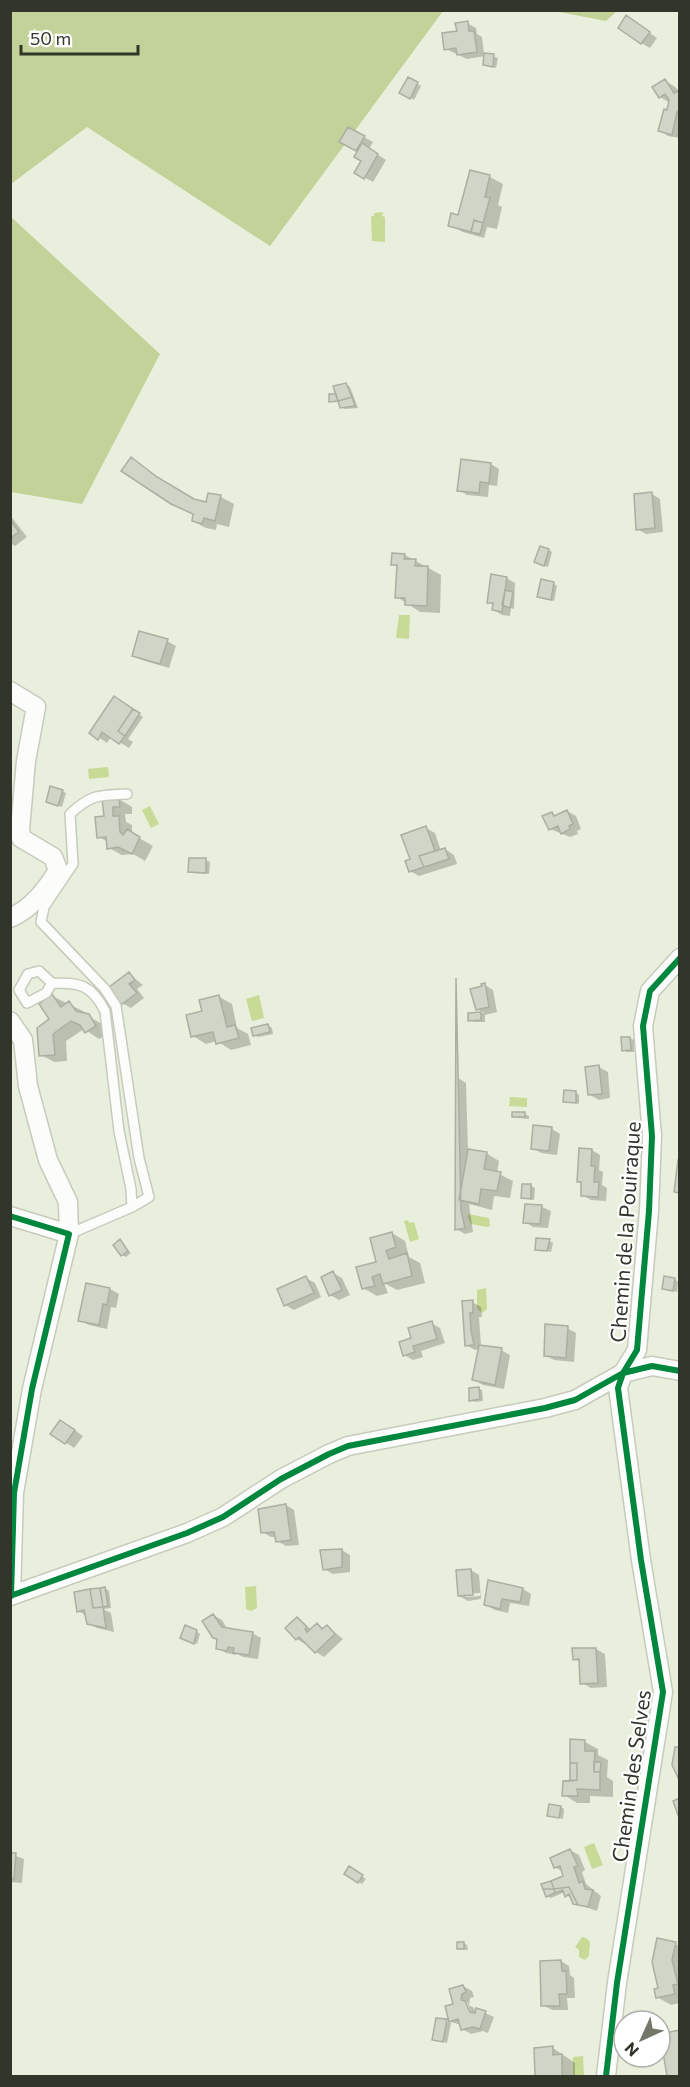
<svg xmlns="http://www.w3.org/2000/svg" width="690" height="2087" font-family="Commissioner,sans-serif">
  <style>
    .forest { fill: #c2d298 }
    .water { fill: #c7da96 }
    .shadow { fill: #0003; fill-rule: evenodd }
    .building { fill: #d1d5c7; stroke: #aaafa0; stroke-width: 1.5 }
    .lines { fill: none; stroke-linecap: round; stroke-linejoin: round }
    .lane-casing { stroke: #c6cbbd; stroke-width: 12 }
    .street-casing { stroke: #c6cbbd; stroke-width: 21 }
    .lane { stroke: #fcfdfa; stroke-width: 9 }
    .street { stroke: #fcfdfa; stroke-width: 18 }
    .cycleway-casing { stroke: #fff; stroke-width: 10 }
    .cycleway { stroke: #00873e; stroke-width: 6 }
    .labels { text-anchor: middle; stroke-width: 4.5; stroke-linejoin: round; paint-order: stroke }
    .street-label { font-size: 21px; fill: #32362a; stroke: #fff }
  </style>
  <rect width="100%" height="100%" fill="#e9efdd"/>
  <path class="forest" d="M11 11H443L270 246 87 127 11 184Z
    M554 11H617L606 21Z
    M10 216 160 354 82 504 11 492Z"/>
  <path class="water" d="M383 212 382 216 385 217V242L372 241 371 216H374V213Z
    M399 615H410L409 639 396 638Z
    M108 767 109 777 89 779 88 769Z
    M150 806 159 824 151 828 142 810Z
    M259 995 264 1018 252 1021 246 999Z
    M510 1097 527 1098V1107L509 1106Z
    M468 1214 489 1218 490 1226 487 1227 471 1224 468 1218Z
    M408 1220 409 1223 414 1222 419 1239 410 1242 404 1221Z
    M486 1288 487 1309 482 1313 477 1309V1290Z
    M256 1586 257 1608 251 1611 246 1609 245 1587Z
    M594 1843 603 1865 592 1869 584 1847Z
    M582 1937 586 1938 590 1942 589 1956 585 1960 579 1957V1950L575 1947Z
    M583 2056 584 2076H573V2057Z"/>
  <path class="shadow" d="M635 22 657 38 650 48 641 43Z
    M467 23 476 28 477 34 482 37 484 54 498 58 496 68 484 64 485 56 467 59 446 49Z
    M409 79 421 86 414 100 401 92Z
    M665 81 674 86 680 92V138L668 136 660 131 668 111 670 103 660 97Z
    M349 129 373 142 369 149 386 160 373 182 356 173 363 160 359 152 341 141Z
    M471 172 490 177 503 184 498 205 502 207 497 229 487 227 484 238 463 232 450 225 459 217Z
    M346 384 350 387 358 408 345 409 341 407 340 402 331 401Z
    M131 459 194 501 207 503 209 494 221 497 234 504 229 527 217 524 216 530 206 528 193 521 195 515 172 503Z
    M491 464 499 469 497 486 489 485 488 497 467 495 459 490Z
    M652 494 660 499 663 532 646 534 637 529Z
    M10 515 27 537 15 546 10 543Z
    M549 550 552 552 548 567 539 564Z
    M405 555 441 575 440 613 420 612 397 597 399 567 393 564Z
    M506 578 515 583 514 609 511 608 510 616 502 615 494 610V605L489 602Z
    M554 584 557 586 554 601 543 598Z
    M167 641 176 646 169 668 142 660 134 655Z
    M123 702 143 717 128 739 133 742 129 748 111 737 107 743 91 732Z
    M62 791 66 793 62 807 51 803Z
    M119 799 132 807V814H125L126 822 132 825V834L153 846 145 861 133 854 122 855 109 848 108 842 99 837 106 817 104 801Z
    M567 811 576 816 581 829 577 831 578 834 570 837 550 829 552 814 556 816Z
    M426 828 435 833 441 851 445 849 454 855 457 864 419 876 410 871 412 860Z
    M206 860 210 862 209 874 193 873 189 871Z
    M129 974 143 985 137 989 144 998 131 1008 122 1003Z
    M485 985 493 990 497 1012 485 1015V1022H474L470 1020V1014L484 1013 477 1009Z
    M52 996 83 1011 86 1015 102 1024 108 1034 99 1039 84 1029 66 1041 67 1061 54 1062 41 1055 52 1019Z
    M218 996 232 1004 237 1028 248 1034 251 1045 231 1050 217 1041 206 1044 193 1036 204 1012Z
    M268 1025 272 1028 273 1034 258 1037 254 1035Z
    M623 1038H630L634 1040V1052H627L624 1050Z
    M599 1067 608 1072 610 1098 599 1100 590 1095Z
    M458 1078 466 1083 468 1151 486 1153 499 1161 497 1173 513 1181 510 1198 494 1196 492 1210 469 1204 473 1232 465 1234 456 1229Z
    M575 1092 579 1095V1104L565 1101Z
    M514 1114H525L529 1116V1119L518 1118 514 1116Z
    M552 1129 560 1134 557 1155 541 1153 533 1148Z
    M592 1150 600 1155 599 1170 603 1172 602 1185 607 1188 606 1201 591 1200 582 1195 583 1183 579 1181Z
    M531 1186 535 1188 534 1200 523 1198Z
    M526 1205 542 1207 551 1211 548 1228 533 1227 525 1222Z
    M392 1233 405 1241 409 1257 420 1263 425 1283 397 1290 384 1283 388 1293 377 1296 363 1288 378 1264Z
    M120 1241 131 1253 126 1257 122 1255Z
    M549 1241 553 1243 551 1252 536 1249Z
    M333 1273 342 1278 350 1295 339 1300 330 1295Z
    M306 1278 315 1283 321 1297 294 1310 285 1305Z
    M675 1279 678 1282 677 1292 663 1288Z
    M88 1285 110 1289 119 1294 116 1308 111 1307 107 1329 89 1325 80 1320Z
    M472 1302 481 1307 482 1317H479L481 1346 501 1350 510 1355 504 1389 483 1385 474 1380 480 1349 475 1350 466 1345 463 1303Z
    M431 1323 440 1328 445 1343 421 1351 423 1357 413 1360 404 1355 413 1339Z
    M567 1328 576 1333 574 1362 554 1360 545 1355Z
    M478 1388 482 1390 483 1401 475 1402 471 1400Z
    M69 1426 83 1436 74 1448 52 1433Z
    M286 1505 294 1510 299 1545 286 1546 277 1541 276 1537H271L262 1532Z
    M342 1550 350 1555V1572L333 1574 324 1569Z
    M471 1570 479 1575 481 1599 468 1601 459 1596ZM480 1593V1596L466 1597V1594Z
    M490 1582 523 1589 531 1594 529 1606 510 1603 508 1613 495 1610 486 1605Z
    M105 1588 109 1591 111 1608 103 1609 111 1613 114 1632 97 1628 88 1623 87 1616 78 1611Z
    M213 1615 222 1620 228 1630 252 1633 261 1638 258 1659 243 1657 236 1653V1655L226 1653 217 1648 219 1640Z
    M298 1618 312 1630 317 1625 324 1629 327 1626 343 1639 324 1657 316 1652 307 1642 305 1644 297 1639Z
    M196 1631 200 1634 197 1644 185 1640Z
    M596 1649 605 1654 607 1687 591 1688 582 1683 580 1662 574 1659Z
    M585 1742 598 1749V1755L608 1760 607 1777 613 1781V1797L590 1796V1803H577L564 1795 571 1782Z
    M561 1807 564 1809 563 1819 548 1815Z
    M570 1850 579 1855 585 1870 582 1872 586 1884 601 1896 597 1911 574 1903 572 1897 566 1896 565 1892 551 1898 547 1896 565 1877 563 1872 555 1867Z
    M10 1854 24 1859 22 1883 10 1882Z
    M349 1868 366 1879 362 1884 346 1873Z
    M463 1943 467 1945 468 1950 459 1949Z
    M675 1944 680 1946V2003L671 2005 657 1997Z
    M561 1961 569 1966 570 1975 574 1978 575 1998H567L568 2010H552L543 2005Z
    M463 1986 472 1991 474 1997 470 1998 469 2005 474 2008 476 2014 485 2013 494 2017 488 2033 483 2031 471 2034 462 2029 461 2025 451 2022 447 2007 455 2005ZM464 2002H467L474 2019Z
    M437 2020 451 2023 447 2043 434 2039Z
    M553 2048 575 2063V2076H537L535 2049Z"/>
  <path class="building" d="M626 15 650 32 641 44 618 28Z
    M468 21 469 31H474L477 52 457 55 456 48 444 50 442 33 457 31 455 23Z
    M484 53 494 54 493 67 483 65Z
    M408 77 418 82 410 99 399 93Z
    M665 79 674 93 680 90V111L677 112 672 135 658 131 664 109 667 110 669 100 665 94 659 98 652 87Z
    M348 127 365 136 356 151 339 142Z
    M362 143 378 154 364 179 354 173 361 161 354 157Z
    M470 170 490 175 485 197 490 198 483 223 474 220 471 232 448 226 451 213 458 215Z
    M474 220 483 223 480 234 471 232Z
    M346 383 352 397 338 401 333 386Z
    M329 394H336L338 401 329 402Z
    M352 397 355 406 340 408 338 401Z
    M131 457 157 477 194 499 206 502 208 493 221 495 215 521 204 518 202 524 192 521 193 514 171 504 121 471Z
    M461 459 491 463 489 483 480 482 479 493 457 491Z
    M652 492 655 528 636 530 634 494Z
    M10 520 19 532 10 538Z
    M540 546 549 549 544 566 534 562Z
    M392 553 405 554 404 559H416L415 566H428L427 606 405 605V598H395L397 565H391Z
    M491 574 507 577 502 612 492 610 493 603H487Z
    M541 579 554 582 551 600 537 597Z
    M505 590 513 592 510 608 502 605Z
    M139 631 168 639 160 664 132 656Z
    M114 696 133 709 118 731 125 736 119 744 102 732 98 740 89 733Z
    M133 709 140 713 125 736 118 731Z
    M50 786 63 790 58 806 46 802Z
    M119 798 120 807H113V816H119L120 832 123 835 127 829 140 837 132 854 118 847 107 849 106 837 97 838 95 817 104 816 102 799Z
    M567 810 573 824 569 826 570 829 561 834 558 826 549 830 542 816 552 812 554 816Z
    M426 826 435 851 419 856 424 867 409 872 405 861 410 859 401 835Z
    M445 848 449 859 424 867 419 856Z
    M189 858H206V873L188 872Z
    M129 972 135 980 129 984 137 993 121 1005 108 988Z
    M456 978 461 1210 465 1228 455 1230Z
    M485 983 489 1007 476 1010 470 989 482 986 481 984Z
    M52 994 61 1007 69 1001 76 1011 89 1014 96 1026 85 1033 80 1025 71 1021 53 1034 55 1055 39 1056 37 1028 49 1019 39 1004Z
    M219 995 227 1027 235 1025 239 1038 216 1044 213 1032 191 1037 186 1015 202 1011 199 1000Z
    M481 1012V1020L468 1021V1013Z
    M268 1024 270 1032 253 1036 251 1028Z
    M621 1037H630L631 1050 622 1051Z
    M599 1065 602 1094 588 1095 585 1067Z
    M564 1090 576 1091V1103L563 1102Z
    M512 1112H525V1117H512Z
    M533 1125 552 1127 549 1151 531 1149Z
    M579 1148 592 1149 591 1166H595L594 1182H599L598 1197 581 1196V1182H577Z
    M468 1149 487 1152 484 1169 501 1172 497 1191 481 1189 479 1204 459 1200Z
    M678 1160H680V1193L674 1192Z
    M522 1184H531V1199L521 1198Z
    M525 1204 542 1205 540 1224 523 1223Z
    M392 1232 396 1247 386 1251 389 1259 407 1253 412 1276 383 1284 380 1274 372 1277 375 1286 362 1289 356 1267 376 1262 370 1238Z
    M536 1238 550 1239 547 1251 535 1250Z
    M120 1239 128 1251 121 1256 113 1245Z
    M333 1271 342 1290 329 1296 321 1277Z
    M306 1276 314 1293 284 1306 277 1289Z
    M664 1276 675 1278 673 1291 662 1289Z
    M86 1283 110 1288 107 1305 103 1304 99 1325 78 1321Z
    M473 1300V1313H470L471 1330 474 1345 465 1346 462 1301Z
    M432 1321 437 1339 413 1346 415 1352 403 1356 399 1342 411 1338 408 1328Z
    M545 1324 568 1326 566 1358 544 1356Z
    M479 1345 502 1348 495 1385 472 1380Z
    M479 1387 480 1399 469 1401V1388Z
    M60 1420 75 1430 65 1444 50 1434Z
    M286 1504 291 1540 276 1542 274 1532 261 1533 258 1509Z
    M342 1549V1567L323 1570 320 1550Z
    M471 1569 473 1595 458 1596 456 1570Z
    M488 1580 523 1588 520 1602 502 1599 500 1609 484 1605Z
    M105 1587 108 1606 103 1607 100 1588Z
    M100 1588 103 1607 93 1608 90 1589Z
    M90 1589 93 1608 103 1607 106 1628 87 1624 84 1610 77 1612 74 1592Z
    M213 1614 222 1627 253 1632 249 1655 233 1653 234 1648 228 1647 227 1651 216 1649 217 1639 213 1638 202 1621Z
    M297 1617 307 1627 305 1629 307 1632 317 1623 322 1629 327 1625 335 1634 315 1653 299 1637 296 1640 285 1628Z
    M185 1625 197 1630 194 1644 180 1638Z
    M572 1648H596L598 1683 580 1684 579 1659 573 1660Z
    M570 1739 585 1740V1751H595L594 1772H600V1790L577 1789 578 1796H562L563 1781 577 1780V1763H570Z
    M675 1747H680V1782L672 1765Z
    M594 1762H601L600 1772H594Z
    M570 1763H577V1780L570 1781Z
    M680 1798V1817L679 1818 673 1801Z
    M549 1804 561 1806 559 1818 547 1816Z
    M570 1849 578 1866 574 1867 579 1883 583 1881 585 1889 593 1890 588 1907 578 1905 569 1887 554 1889 551 1881 563 1876 560 1866 554 1868 550 1858Z
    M10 1853H16L14 1879H10Z
    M349 1866 363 1875 358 1883 344 1874Z
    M551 1881 554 1889H543L541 1884Z
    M569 1887 578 1905 573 1904 569 1894 565 1897 563 1890 555 1893 554 1889Z
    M543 1889H554L555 1893 546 1897Z
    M657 1938 676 1942 672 1960 678 1984 673 1985 675 1994 656 1998 654 1989 658 1988 652 1962Z
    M457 1942H464V1949H457Z
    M561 1960 562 1971H566L567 1994H559L560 2006H541L540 1961Z
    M463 1985 466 1992 462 1994 461 2000 465 2001 470 2012 475 2013 476 2008 486 2011 480 2029 473 2027 461 2030 458 2019 449 2022 445 2006 453 2004 449 1989Z
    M436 2018 447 2019 443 2042 432 2040Z
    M680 2030V2076H667L660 2034Z
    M553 2046V2055L562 2054V2076H535L534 2048Z"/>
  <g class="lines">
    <defs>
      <path id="lane" d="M52 983 46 993 27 1003 19 990 28 974 39 971 52 983C80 983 91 984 105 1011L119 1131 131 1189 132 1207
        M69 1234 132 1207 149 1197 139 1158 116 1006 105 989 41 922 44 907 73 864 70 814C91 794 100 795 127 794"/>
      <path id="street" d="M10 691 36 707 26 761 20 829 21 838 53 857 58 870C47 889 31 909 10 918
        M10 1021 23 1040 28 1086 48 1160 68 1202 69 1234
        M10 1216 69 1234 32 1389 14 1493 11 1596
        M10 1596 187 1533 223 1517 281 1479 329 1454 348 1446 545 1408 575 1400 623 1373 652 1366 680 1371
        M606 2076 617 1983 663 1692 641 1560 618 1388 623 1373 637 1350 649 1211 652 1136 643 1026 650 991 680 958"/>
    </defs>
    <use href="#lane" class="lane-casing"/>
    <use href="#street" class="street-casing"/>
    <use href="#lane" class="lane"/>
    <use href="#street" class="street"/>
    <defs>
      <path id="cycleway" d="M10 1216 69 1234 32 1389 14 1493 11 1596
        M10 1596 187 1533 223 1517 281 1479 329 1454 348 1446 545 1408 575 1400 623 1373 652 1366 680 1371
        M606 2076 617 1983 663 1692 641 1560 618 1388 623 1373 637 1350 649 1211 652 1136 643 1026 650 991 680 958"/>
    </defs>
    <use href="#cycleway" class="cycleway-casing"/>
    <use href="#cycleway" class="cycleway"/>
  </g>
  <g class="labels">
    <g class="street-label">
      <text transform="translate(626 1232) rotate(-86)" y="7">Chemin de la Pouiraque</text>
      <text transform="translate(632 1776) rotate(-82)" y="7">Chemin des Selves</text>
    </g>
  </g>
  <rect width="690" height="2087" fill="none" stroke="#32362a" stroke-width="24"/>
  <g transform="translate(642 2039) rotate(225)"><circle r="28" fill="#ffffff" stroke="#adafaa" stroke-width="1.5"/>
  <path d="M0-4.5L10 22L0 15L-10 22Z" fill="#727769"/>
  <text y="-9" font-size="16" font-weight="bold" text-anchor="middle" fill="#32362a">N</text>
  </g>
  <path d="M21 45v9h117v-9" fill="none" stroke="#32362a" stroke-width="3"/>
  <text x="30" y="45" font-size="18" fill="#32362a" stroke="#ffffff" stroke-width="4.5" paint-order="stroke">50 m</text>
</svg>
